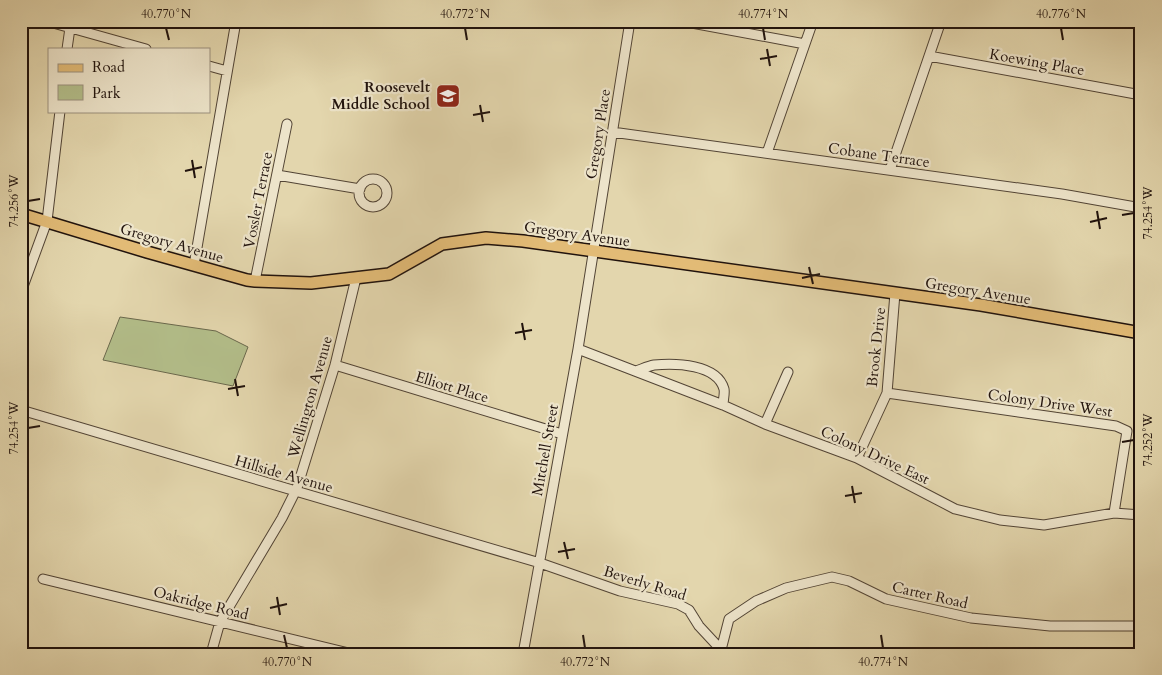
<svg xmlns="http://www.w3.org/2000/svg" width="1162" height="675" font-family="Cardo,serif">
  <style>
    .green { fill: #b3be8a; stroke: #6a684c }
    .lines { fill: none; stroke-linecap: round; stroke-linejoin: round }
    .minor-casing { stroke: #524435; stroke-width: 11 }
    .major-casing { stroke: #21130d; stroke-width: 14 }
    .minor { stroke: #ede4ca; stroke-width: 9 }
    .major { stroke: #e2bb76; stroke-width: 11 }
    .ticks { fill: none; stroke: #21130d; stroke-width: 2 }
    .labels { text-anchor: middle; stroke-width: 4.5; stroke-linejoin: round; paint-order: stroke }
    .street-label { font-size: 15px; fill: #21130d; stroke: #ede4ca }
    .poi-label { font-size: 15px; font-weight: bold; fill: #21130d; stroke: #ede4ca; text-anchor: end }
    .neatline { fill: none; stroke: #21130d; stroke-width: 2 }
    .ticks-label { font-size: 12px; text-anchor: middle; fill: #21130d }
  </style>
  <rect width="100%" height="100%" fill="#e3d6ad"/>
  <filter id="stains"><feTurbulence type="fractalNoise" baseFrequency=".004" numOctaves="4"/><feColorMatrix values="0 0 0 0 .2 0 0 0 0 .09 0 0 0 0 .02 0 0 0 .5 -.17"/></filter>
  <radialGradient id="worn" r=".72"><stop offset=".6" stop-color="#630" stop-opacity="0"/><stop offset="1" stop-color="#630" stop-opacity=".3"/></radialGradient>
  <path class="green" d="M120 317 216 331 248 347 233 386 103 360Z"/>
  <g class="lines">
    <defs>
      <path id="minor" d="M46 21 146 49
        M681 21 805 44
        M67 49 71 21
        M929 56 1141 95
        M209 66 227 71
        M612 132 1062 194 1141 208
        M767 153 813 21
        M890 170 941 21
        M277 175 360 189
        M359 193a14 14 0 1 1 28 0a14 14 0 1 1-28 0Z
        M194 265 236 21
        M255 281 287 124
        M21 292 47 221 60 111
        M578 349 723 405 765 424 857 458 955 509 1000 520 1044 525 1114 513 1141 515
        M335 365 562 434
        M636 371C642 369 648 366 654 365 676 363 717 364 724 389 725 394 723 400 723 405
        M887 393 1116 426 1127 431 1114 513
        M21 410 540 563 620 591 678 604 689 610 699 626 725 654
        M765 424 788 372
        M857 458 887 393 895 293
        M43 579 353 654
        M721 650 729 619 756 601 786 588 832 577 849 581 886 599 971 618 1050 626H1141
        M211 654 220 622 282 518 297 488 335 365 356 278
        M523 654 578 349 630 21"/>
      <path id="major" d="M21 214 147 252 247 280 255 281 311 283 389 274 442 244 486 238 523 241 981 305 1141 333"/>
    </defs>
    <use href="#minor" class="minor-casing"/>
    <use href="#major" class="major-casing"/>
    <use href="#minor" class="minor"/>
    <use href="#major" class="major"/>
  </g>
  <path class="ticks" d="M166 28 169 40M465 28 467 40M763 28 765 40M1061 28 1063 40M767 49 770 66M760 59 777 56M480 105 483 122M473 115 490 112M192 160 195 178M185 171 202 167M28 201 40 199M1097 211 1100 229M1122 215 1134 213M1090 222 1107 218M809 267 813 284M802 278 820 274M522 323 525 340M515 333 532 330M235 379 238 396M228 389 245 386M28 428 40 426M1122 442 1134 440M852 486 855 503M845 496 862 493M564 542 568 559M558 552 575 549M277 597 280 615M270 608 287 604M284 635 287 648M583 635 585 648M881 635 883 648"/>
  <defs>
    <symbol id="school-square" viewBox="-11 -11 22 22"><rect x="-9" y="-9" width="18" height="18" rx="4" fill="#8f2418" stroke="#ede4ca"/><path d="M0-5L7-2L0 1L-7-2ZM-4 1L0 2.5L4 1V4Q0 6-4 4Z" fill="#fff"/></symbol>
  </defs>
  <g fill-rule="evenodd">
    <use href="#school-square" x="434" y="82" width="28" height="28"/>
  </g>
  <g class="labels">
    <g class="street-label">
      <text transform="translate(1037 62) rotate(10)" y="5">Koewing Place</text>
      <text transform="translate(598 134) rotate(-81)" y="5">Gregory Place</text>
      <text transform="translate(879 155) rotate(8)" y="5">Cobane Terrace</text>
      <text transform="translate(258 200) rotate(-79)" y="5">Vossler Terrace</text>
      <text transform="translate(577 234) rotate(8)" y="5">Gregory Avenue</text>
      <text transform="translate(172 243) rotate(16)" y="5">Gregory Avenue</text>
      <text transform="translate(978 291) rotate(9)" y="5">Gregory Avenue</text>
      <text transform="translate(876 347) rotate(-84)" y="5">Brook Drive</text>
      <text transform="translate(452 387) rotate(17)" y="5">Elliott Place</text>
      <text transform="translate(310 397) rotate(-74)" y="5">Wellington Avenue</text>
      <text transform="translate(1050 403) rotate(8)" y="5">Colony Drive West</text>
      <text transform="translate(545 450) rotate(-80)" y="5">Mitchell Street</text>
      <text transform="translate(875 455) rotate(25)" y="5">Colony Drive East</text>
      <text transform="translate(284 474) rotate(16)" y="5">Hillside Avenue</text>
      <text transform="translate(645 583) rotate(17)" y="5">Beverly Road</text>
      <text transform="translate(930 595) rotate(13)" y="5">Carter Road</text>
      <text transform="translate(201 603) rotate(14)" y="5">Oakridge Road</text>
    </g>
    <g class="poi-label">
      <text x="430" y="92">Roosevelt<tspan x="430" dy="17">Middle School</tspan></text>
    </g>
  </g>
  <rect width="1162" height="675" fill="none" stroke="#e3d6ad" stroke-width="55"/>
  <rect x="48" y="48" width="162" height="65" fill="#ede4ca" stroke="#9b907e"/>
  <rect x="58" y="64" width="25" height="8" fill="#e2bb76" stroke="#9b907e"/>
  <text x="92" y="72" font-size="15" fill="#21130d">Road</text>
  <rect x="58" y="85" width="25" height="15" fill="#b3be8a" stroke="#9b907e"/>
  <text x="92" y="98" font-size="15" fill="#21130d">Park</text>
  <rect x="28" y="28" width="1106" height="620" class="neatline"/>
  <g class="ticks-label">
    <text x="166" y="18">40.770°N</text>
    <text x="465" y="18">40.772°N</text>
    <text x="763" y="18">40.774°N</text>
    <text x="1061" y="18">40.776°N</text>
    <text transform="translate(14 201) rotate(-90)" y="4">74.256°W</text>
    <text transform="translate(1148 213) rotate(-90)" y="4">74.254°W</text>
    <text transform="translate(14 428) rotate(-90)" y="4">74.254°W</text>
    <text transform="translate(1148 440) rotate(-90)" y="4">74.252°W</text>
    <text x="287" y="666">40.770°N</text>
    <text x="585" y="666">40.772°N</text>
    <text x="883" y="666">40.774°N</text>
  </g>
  <rect width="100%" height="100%" filter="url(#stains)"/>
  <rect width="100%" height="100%" fill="url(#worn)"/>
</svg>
